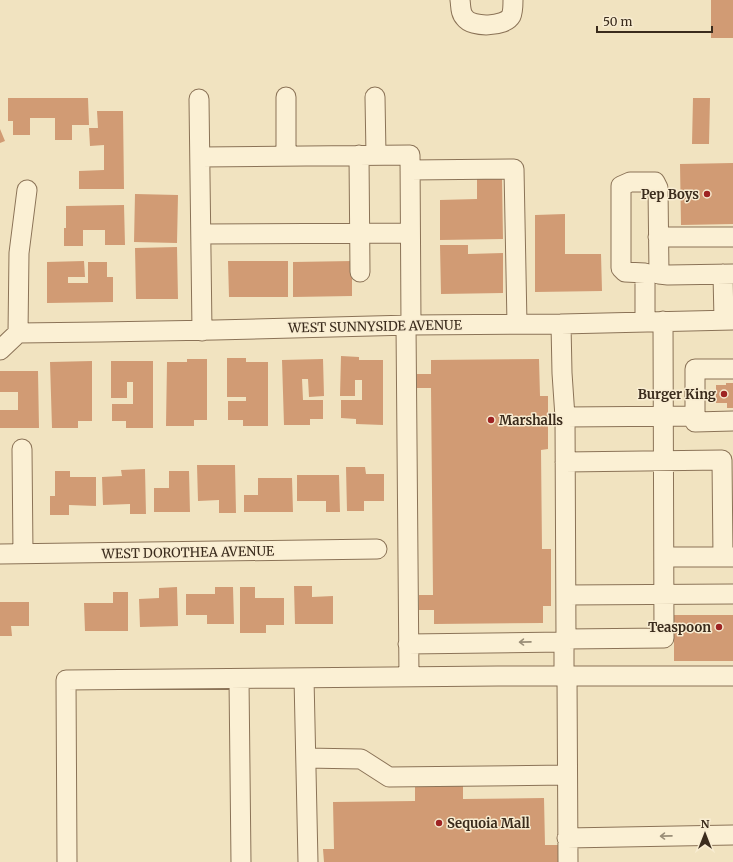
<svg xmlns="http://www.w3.org/2000/svg" width="733" height="862" font-family="Merriweather,serif">
  <style>
    .building { fill: #d19b74 }
    .lines { fill: none; stroke-linecap: round; stroke-linejoin: round }
    .minor-casing { stroke: #8b7357; stroke-width: 21 }
    .minor { stroke: #fbf0d4; stroke-width: 19 }
    .oneway { stroke: #9a8e78 }
    .poi-dot { fill: #9e2323; stroke: #f8ecd1; stroke-width: 1.5 }
    .labels { text-anchor: middle; stroke-width: 3; stroke-linejoin: round; paint-order: stroke }
    .poi-label { font-size: 13px; font-weight: bold; fill: #3a2b1c; stroke: #f8ecd1; text-anchor: end }
    .street-label { font-size: 13px; fill: #3a2b1c; stroke: #f8ecd1 }
  </style>
  <rect width="100%" height="100%" fill="#f1e3c0"/>
  <path class="building" d="M711 0H733V38H711Z
    M8 98H88L89 125H72V140H55V118H30V135H13V121H8Z
    M693 98H710L709 144H692Z
    M97 111H123L124 189H79V171L104 170V145L90 146 89 128H98Z
    M0 129 5 141 0 143Z
    M733 163V224L681 225 680 164Z
    M502 178 503 239 440 240V200L477 199V179Z
    M135 194 178 195 177 243 134 242Z
    M124 205 125 245H105V230H83V246H64V228H66V206Z
    M565 214V254H601L602 291 535 292V215Z
    M440 245H468V254L503 253V293L441 294Z
    M177 247 178 299H136L135 248Z
    M84 261 85 277H68V283H88V262H107V277H113V302L47 303V262Z
    M228 261H288V297H229Z
    M352 261V296L293 297V262Z
    M341 356 359 357V360H383V425L356 424V419L341 418V400H362V380H355V396H340Z
    M227 358H246V362H268V426H243V420H228V401H246V397H227Z
    M187 359H207V420H194V426H166L167 362H187Z
    M323 359 324 396 309 397 308 379H302L303 400H323V419H310V425H284L282 360Z
    M539 359 540 396H548V449L541 450 542 549H551V606H543V623L434 624V610H419V595H433L431 388H417V374H431V360Z
    M92 361V421H78V428H52L50 362Z
    M111 361H153V428H126V421H112V404H133V382H127V398H111Z
    M0 371H38L39 428H0V410H18V392H0Z
    M726 383H733V408H727V403H716V385H726Z
    M197 465H235L236 513H219V500L198 501Z
    M346 467H365L366 474H384V501H364V511H347Z
    M145 469 146 514H130V504L103 505 102 477 122 476 121 470Z
    M55 471H70V477H96V506L69 505V515H50V496H55Z
    M169 471H189L190 512H154V488H169Z
    M297 475H339L340 512H326V501H297Z
    M258 478H292L293 512H244V495H258Z
    M294 586H312V597L333 596V624H295Z
    M177 587 178 626 140 627 139 599 159 598V588Z
    M215 587H233L234 624H207V615H186V594H215Z
    M240 587H255V598H284V625H266V633H240Z
    M113 592H128V631H85L84 603H113Z
    M0 602H29V626H11L12 636H0Z
    M674 615H733V661H674Z
    M463 785V799L544 798 545 845H558V862H324L323 849H334L333 802 415 801V786Z"/>
  <g class="lines">
    <defs>
      <path id="minor" d="M460 0C461 6 460 13 465 18 472 28 505 27 511 16 513 12 513 5 513 0
        M286 97V156
        M375 97 376 155
        M199 99 202 331
        M359 155 360 272
        M201 157 410 155 411 325
        M410 170 514 169 517 324
        M201 234 410 233
        M658 237H733
        M723 274 724 320
        M645 322V273L625 272 621 268V186L630 182H655L658 188 659 274 668 275 733 274
        M561 324 562 373 565 417 566 639 564 642V676
        M406 325 409 677
        M18 333 101 332 215 330 411 325 561 324 733 320
        M18 333 19 253 27 190
        M0 350 18 333
        M733 369H695V422L733 421
        M565 417 695 416
        M22 449 23 554
        M565 462 722 460 723 557
        M0 554 377 549
        M664 557H733
        M566 595 733 594
        M566 639 664 638 663 321
        M408 644 564 642
        M567 676 568 862
        M304 678 308 862
        M239 679 241 862
        M306 758 361 759 389 777 567 775
        M567 838 733 835
        M67 862 66 680 498 676H733"/>
    </defs>
    <use href="#minor" class="minor-casing"/>
    <use href="#minor" class="minor"/>
  </g>
  <defs><path id="oneway-shaft" d="M-6 0H5M1.5-3L5.5 0L1.5 3" fill="none" stroke-width="1.6" stroke-linecap="round" stroke-linejoin="round"/></defs>
  <g class="oneway">
    <use href="#oneway-shaft" transform="translate(525 642) rotate(179)"/>
    <use href="#oneway-shaft" transform="translate(666 836) rotate(179)"/>
  </g>
  <g class="poi-dot">
    <circle cx="707" cy="194" r="4"/>
    <circle cx="724" cy="394" r="4"/>
    <circle cx="491" cy="420" r="4"/>
    <circle cx="719" cy="627" r="4"/>
    <circle cx="439" cy="823" r="4"/>
  </g>
  <g class="labels">
    <g class="poi-label">
      <text x="699" y="199">Pep Boys</text>
      <text x="716" y="399">Burger King</text>
      <text x="499" y="425" text-anchor="start">Marshalls</text>
      <text x="711" y="632">Teaspoon</text>
      <text x="447" y="828" text-anchor="start">Sequoia Mall</text>
    </g>
    <g class="street-label">
      <text transform="translate(375 326) rotate(-1)" y="5">WEST SUNNYSIDE AVENUE</text>
      <text transform="translate(188 552) rotate(-1)" y="5">WEST DOROTHEA AVENUE</text>
    </g>
  </g>
  <g transform="translate(705 834)" stroke="#f8ecd1" stroke-width="3" paint-order="stroke">
  <path d="M0-3L7 15L0 10L-7 15Z" fill="#3a2b1c"/>
  <text y="-6" font-size="11" font-weight="bold" text-anchor="middle" fill="#3a2b1c">N</text>
  </g>
  <path d="M597 26v6h115v-6" fill="none" stroke="#3a2b1c" stroke-width="2"/>
  <text x="603" y="26" font-size="12" fill="#3a2b1c" stroke="#f8ecd1" stroke-width="3" paint-order="stroke">50 m</text>
</svg>
